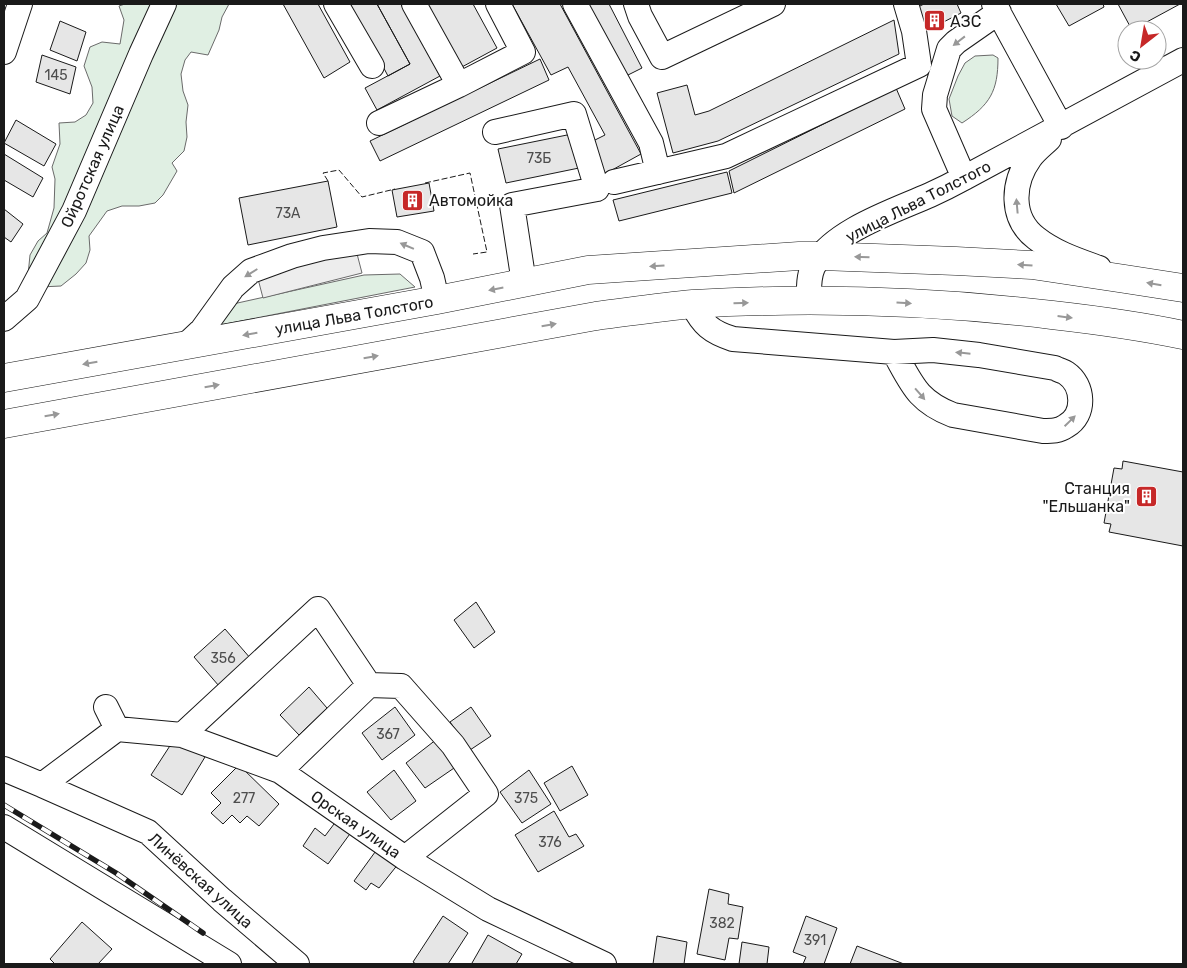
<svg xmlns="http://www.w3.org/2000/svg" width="1187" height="968" font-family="Rubik,sans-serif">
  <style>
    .green { fill: #e0efe3; stroke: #6a6a6a }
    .parking { fill: #ededed; stroke: #6a6a6a }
    .building { fill: #e6e6e6; stroke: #1a1a1a }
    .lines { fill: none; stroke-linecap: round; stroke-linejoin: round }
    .minor-casing { stroke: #1a1a1a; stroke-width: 26 }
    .major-casing { stroke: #1a1a1a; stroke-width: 29 }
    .minor { stroke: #fff; stroke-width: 24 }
    .major { stroke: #fff; stroke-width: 28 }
    .rail-casing { stroke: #1a1a1a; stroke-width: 5.5 }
    .rail { stroke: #fff; stroke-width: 4; stroke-dasharray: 11; stroke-linecap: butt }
    .fence { stroke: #1a1a1a; stroke-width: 1; stroke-dasharray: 6 2.5; stroke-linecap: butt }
    .oneway { fill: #989898 }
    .labels { text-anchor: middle; stroke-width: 4; stroke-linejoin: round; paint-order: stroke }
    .number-label { font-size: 14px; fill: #4d4d4d }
    .poi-label { font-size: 16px; fill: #1a1a1a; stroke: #fff; text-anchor: start }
    .street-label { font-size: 16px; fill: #1a1a1a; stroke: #fff }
  </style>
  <rect width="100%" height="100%" fill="#fff"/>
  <path class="green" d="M125 4H154L167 10 177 4H229L222 17 219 30 208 55 191 52 185 60 181 74 183 91 188 105 186 122 187 137 184 151 172 163 177 171 163 195 155 203 139 206H122L107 211 89 236 90 250 86 263 76 274 61 286 40 287 28 275 30 255 38 241 47 233 54 208 55 179 52 167 60 144 59 123 75 122 86 115 93 103 92 87 84 66 90 47 102 42 120 44 124 20 119 6Z
    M993 55 998 58C998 91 990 105 962 123L952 116 949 99 958 76 965 63 975 56Z
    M400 274 415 287 215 326 233 304 364 275Z"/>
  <path class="parking" d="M356 250 362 273 263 298 257 275Z"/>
  <path class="building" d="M283 4H318L350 62 324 78Z
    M350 4H377L410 64 388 76Z
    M377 4H401L440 76 377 110 365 88 410 64Z
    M425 4H473L497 48 460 68Z
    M512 4H560L641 154 603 175 587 144 605 135 568 67 551 75Z
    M584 4H609L642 68 622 78Z
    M924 4H957L961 13 928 30 916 8Z
    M1056 4H1103L1104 7 1069 26Z
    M1118 4H1180L1132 30Z
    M894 20 899 54 718 141 673 153 657 93 687 85 695 115 709 111Z
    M60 21 86 32 77 61 50 50Z
    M42 55 76 67 70 94 36 82Z
    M540 59 549 80 380 161 370 141Z
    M896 88 905 109 734 193 729 171Z
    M16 120 56 144 44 166 4 143Z
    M572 134 579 168 506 183 498 149Z
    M4 154 43 178 33 197 4 180Z
    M727 172 732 193 619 221 613 200Z
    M328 181 337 227 248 245 239 198Z
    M429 183 434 211 397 217 392 190Z
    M4 209 23 224 11 242 4 237Z
    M1123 461 1183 472V546L1109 532 1111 524 1104 523 1114 468 1122 469Z
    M476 602 495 632 474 648 454 620Z
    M225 629 251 659 219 686 194 657Z
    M309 687 327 708 299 735 280 715Z
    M395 707 415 735 382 760 362 733Z
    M471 707 491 736 470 750 450 722Z
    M175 738 205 757 182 795 151 775Z
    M437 739 457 766 425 788 406 763Z
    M239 765 279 804 259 826 247 816 240 823 232 815 223 824 211 813 221 803 211 793Z
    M572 766 588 795 560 811 544 783Z
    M394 770 416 801 391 820 367 792Z
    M529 770 551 804 522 823 500 792Z
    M554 811 569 837 576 834 584 846 538 872 515 835Z
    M337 820 352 831 328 864 303 846 315 828 325 836Z
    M378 848 399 863 379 888 371 883 366 890 354 881Z
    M709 889 729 894 728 904 743 907 738 939 729 938 725 960 697 954Z
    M443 916 468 933 448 964H416L413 962Z
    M806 916 837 928 824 964H803L806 957 793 952Z
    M82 922 112 949 98 964H55L50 959Z
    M488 935 522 954 516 964H473L472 963Z
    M657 936 687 942 684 964H653Z
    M742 942 769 947 767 964H739Z
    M857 946 904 964H850Z"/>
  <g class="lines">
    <defs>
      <path id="minor" d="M336 4 372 66
        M414 4 459 85 523 52 498 4
        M575 4 651 143 658 172
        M636 4 640 16 662 57 773 4
        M994 4 1061 127
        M4 52 20 4
        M379 123 459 85
        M495 132 574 114 597 189 512 205 524 283
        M1049 139C1043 145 1035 151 1030 158 1012 183 1010 218 1036 238 1055 253 1077 260 1099 268
        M964 178 934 109 935 95 949 49 956 42 999 12
        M614 182 726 156 919 65 914 31 906 4
        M809 301C809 290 808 278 813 267 832 231 894 211 930 195 941 190 953 184 964 178L1183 60
        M692 304C703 325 711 332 733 339L894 352 933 350 979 355 1055 368C1058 370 1063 371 1066 373 1084 385 1086 415 1066 426 1059 431 1052 431 1043 431L953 415C917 401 912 384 894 352
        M4 319 27 299 74 211 141 54 164 4
        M186 345 202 330 233 287 251 271 292 256 323 248 369 241 397 242 422 252 432 278 437 300
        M106 707 117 729 182 735 280 771 405 858 488 909 604 964
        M182 735 318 609 369 685 401 686 453 745 486 794 405 858
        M4 769 42 785 117 729
        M280 771 369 685
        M42 785 148 832 222 900 297 964
        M4 827 229 964"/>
      <path id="major" d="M4 378 437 300 588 270 799 256H821L956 261 1032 265 1125 279 1183 288
        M4 424 596 316C628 312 661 307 693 304 813 297 934 301 1052 315 1096 320 1140 326 1183 335"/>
    </defs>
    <use href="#minor" class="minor-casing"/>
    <use href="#major" class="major-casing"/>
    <use href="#minor" class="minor"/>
    <use href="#major" class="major"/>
    <defs>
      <path id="rail" d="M4 805 116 873 203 933"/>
    </defs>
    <use href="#rail" class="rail-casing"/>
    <use href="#rail" class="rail"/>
    <path class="fence" d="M328 181 323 173 339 170 362 197 395 189
      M425 183 470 173 487 252 473 254"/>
  </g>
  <defs><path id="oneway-solid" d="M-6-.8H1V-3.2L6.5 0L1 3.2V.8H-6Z" transform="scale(1.25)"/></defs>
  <g class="oneway">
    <use href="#oneway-solid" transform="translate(959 41) rotate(142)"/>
    <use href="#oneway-solid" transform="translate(1017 206) rotate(-95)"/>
    <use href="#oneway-solid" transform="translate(407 246) rotate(-157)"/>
    <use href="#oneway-solid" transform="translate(862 257) rotate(-178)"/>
    <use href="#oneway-solid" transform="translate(1025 265) rotate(-176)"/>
    <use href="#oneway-solid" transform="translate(657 266) rotate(176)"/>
    <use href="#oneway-solid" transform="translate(251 273) rotate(148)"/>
    <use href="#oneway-solid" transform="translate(1154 284) rotate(-170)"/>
    <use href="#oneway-solid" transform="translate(496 289) rotate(169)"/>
    <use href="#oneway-solid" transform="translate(741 303) rotate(-2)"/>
    <use href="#oneway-solid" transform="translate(904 303) rotate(3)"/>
    <use href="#oneway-solid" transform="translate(1065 317) rotate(7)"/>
    <use href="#oneway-solid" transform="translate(549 325) rotate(-10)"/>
    <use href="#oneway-solid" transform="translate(250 334) rotate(170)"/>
    <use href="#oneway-solid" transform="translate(963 353) rotate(-174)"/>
    <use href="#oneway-solid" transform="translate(371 357) rotate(-10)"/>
    <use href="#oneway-solid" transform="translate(90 363) rotate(170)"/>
    <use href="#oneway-solid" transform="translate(212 386) rotate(-10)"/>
    <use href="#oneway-solid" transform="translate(920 394) rotate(49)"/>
    <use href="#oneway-solid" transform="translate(52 415) rotate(-10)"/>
    <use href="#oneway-solid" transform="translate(1070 421) rotate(-44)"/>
  </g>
  <defs>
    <symbol id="building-square" viewBox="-11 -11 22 22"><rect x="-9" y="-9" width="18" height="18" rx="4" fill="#c62828" stroke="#fff"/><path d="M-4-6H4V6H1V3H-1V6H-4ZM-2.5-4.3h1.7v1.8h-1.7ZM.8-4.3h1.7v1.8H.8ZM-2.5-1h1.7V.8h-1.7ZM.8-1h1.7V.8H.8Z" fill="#fff"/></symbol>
  </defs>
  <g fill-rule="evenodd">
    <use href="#building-square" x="922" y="8" width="25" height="25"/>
    <use href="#building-square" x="400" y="188" width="25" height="25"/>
    <use href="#building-square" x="1134" y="484" width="25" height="25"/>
  </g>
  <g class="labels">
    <g class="number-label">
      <text x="56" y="80">145</text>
      <text x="539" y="163">73Б</text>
      <text x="288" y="218">73А</text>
      <text x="223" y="663">356</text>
      <text x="388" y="739">367</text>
      <text x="244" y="803">277</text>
      <text x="526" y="803">375</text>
      <text x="550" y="847">376</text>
      <text x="722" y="928">382</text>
      <text x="815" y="945">391</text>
    </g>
    <g class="poi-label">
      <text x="950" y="27">АЗС</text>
      <text x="429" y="206">Автомойка</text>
      <text x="1130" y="494" text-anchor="end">Станция<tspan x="1130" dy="18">"Ельшанка"</tspan></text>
    </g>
    <g class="street-label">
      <text transform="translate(92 166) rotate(-66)" y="6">Ойротская улица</text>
      <text transform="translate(918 201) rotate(-27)" y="6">улица Льва Толстого</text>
      <text transform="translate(354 315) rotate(-10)" y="6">улица Льва Толстого</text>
      <text transform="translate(356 824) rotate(35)" y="6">Орская улица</text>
      <text transform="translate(201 880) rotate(42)" y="6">Линёвская улица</text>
    </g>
  </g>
  <rect width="1187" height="968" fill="none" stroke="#1a1a1a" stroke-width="10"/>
  <g transform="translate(1142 45) rotate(211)"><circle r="24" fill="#ffffff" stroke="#a3a3a3"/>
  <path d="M0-4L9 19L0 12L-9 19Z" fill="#c62828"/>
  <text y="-8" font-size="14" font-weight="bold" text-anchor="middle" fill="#1a1a1a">С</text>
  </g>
</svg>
